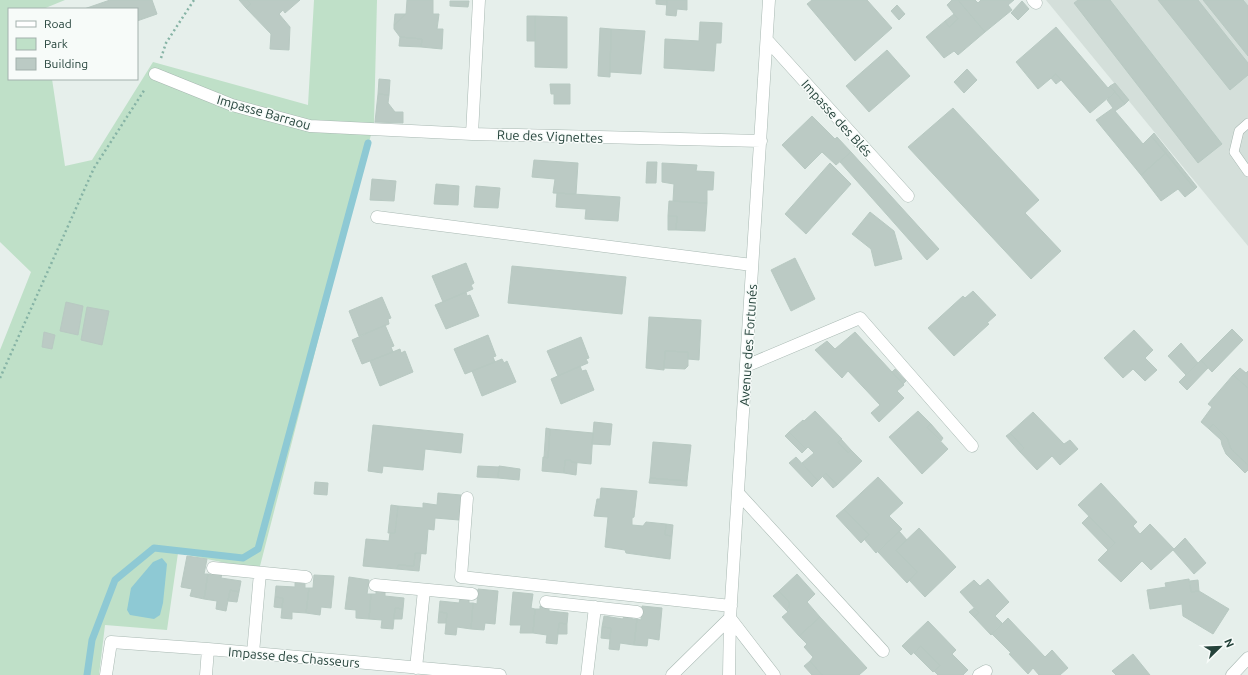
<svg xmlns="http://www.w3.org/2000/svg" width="1248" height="675" font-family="Ubuntu,sans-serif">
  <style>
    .built { fill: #d4dfda }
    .green { fill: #bfe0c8 }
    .water { fill: #8ec9d4 }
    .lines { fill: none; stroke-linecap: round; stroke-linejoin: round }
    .stream { stroke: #8ec9d4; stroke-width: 7 }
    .building { fill: #bbcac4; stroke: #b8c9c2 }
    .service-casing { stroke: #a8b8b2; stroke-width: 10 }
    .minor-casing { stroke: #a8b8b2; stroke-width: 13 }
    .path { stroke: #86b3a5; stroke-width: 2.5; stroke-dasharray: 2 3; stroke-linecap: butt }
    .service { stroke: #fff; stroke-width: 9 }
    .minor { stroke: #fff; stroke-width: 12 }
    .labels { text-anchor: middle; stroke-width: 3; stroke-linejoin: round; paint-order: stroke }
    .street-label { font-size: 13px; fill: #24423a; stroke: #f7fbf9 }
  </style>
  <rect width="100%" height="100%" fill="#e6efeb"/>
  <path class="built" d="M1046 0H1248V246Z"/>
  <path class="green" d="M0 0H65L43 9H9V79H52L65 166 92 160 153 62 308 105 314 0H377L374 123 259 570 178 553 167 630 105 625 99 675H0V350L31 272 0 242Z"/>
  <path class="water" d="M162 558 167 564 163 603 160 615 154 619 130 615 127 610 131 588 153 562Z"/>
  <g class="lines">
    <path class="stream" d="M87 675 92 640 115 580 154 548 243 558 258 549 368 143"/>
  </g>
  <path class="building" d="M110 0H152L157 14 137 21V9H84Z
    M239 0H247L251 4 246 8Z
    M247 0H300L285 13 283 10 279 14 290 27 289 50 270 49 271 34 246 8 251 4Z
    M407 0H433V14H439L437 29H443L442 49 421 47 422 39 400 37 394 29V25L406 14Z
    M656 0H667V5L656 4Z
    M667 0H687V10L677 9 676 16 666 15Z
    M812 0H867L892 28 855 61 807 4Z
    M952 0H958L985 32 958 55 954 51 944 58 926 37 945 21 949 27 958 19 947 5Z
    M958 0H975L978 3 981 0H1014L1008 5 1012 10 985 32Z
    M1078 0H1110L1222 144 1198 163 1074 3Z
    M1158 0H1198L1248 63V75L1230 90Z
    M1203 0H1243L1248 6V56Z
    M450 1H469L468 7 450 6Z
    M1022 1 1029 9 1018 20 1011 13Z
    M897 5 905 14 899 20 891 11Z
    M395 14H406L394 25Z
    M954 14 958 19 949 27 945 21Z
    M527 16H535V41H527Z
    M535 16 567 17V68L535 67Z
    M700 22 722 23 721 43H716L714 71 664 68 665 39 699 41Z
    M1056 27 1108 88 1110 86 1115 92 1090 113 1056 74 1038 89 1016 62Z
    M600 28 611 29 610 77 598 76Z
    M611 29 645 31 641 74 610 72Z
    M400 37 422 39 421 47 399 46Z
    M887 50 910 76 869 112 846 86Z
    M967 69 977 80 964 93 954 82Z
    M1056 74 1061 80 1056 84 1051 78Z
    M379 79 390 80 389 95 378 94Z
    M1115 83 1129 100 1125 104 1110 86Z
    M550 84H570V104H554V94H551Z
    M1115 92 1125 104 1115 111 1143 144 1151 136 1166 153 1141 175 1096 120 1113 108 1107 100Z
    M378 94 389 95 388 103 395 112H403V123L375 122Z
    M953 108 1039 200 1025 213 1061 251 1031 279 908 147Z
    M812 116 835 139 837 137 851 152 836 165 822 152 805 169 782 145Z
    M1154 133 1197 187 1195 189 1151 136Z
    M851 152 939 249 927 260 840 162Z
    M1166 153 1195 189 1185 197 1178 189 1161 201 1141 175Z
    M534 160 578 163 576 194 553 193 555 179 532 177Z
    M647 162H657L656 183H646Z
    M662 163 697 165 696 171 714 172 713 190H707V203L673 201 674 184 662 182Z
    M830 163 851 184 806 234 785 214Z
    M372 179 396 181 394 201 370 200Z
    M436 184 459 186 458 205 434 204Z
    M476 186 500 188 498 208 474 207Z
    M557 193 620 197 618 221 585 219 586 209 556 207Z
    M669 201 707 203 705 231 676 230 677 216H668Z
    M870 212 894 231 902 259 875 266 871 249 852 234Z
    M668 216H677L676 230H668Z
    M795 258 815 299 791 311 771 270Z
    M466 263 474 283 471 285 473 289 443 302 432 276Z
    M512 266 626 277 622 314 508 303Z
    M973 291 996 315 987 323 989 324 954 356 928 328 963 296 965 298Z
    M466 292 467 296 470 295 479 316 446 329 435 305Z
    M382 297 391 318 388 319 389 324 359 336 349 311Z
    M66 302 83 306 78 335 60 331Z
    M87 307 109 311 102 345 81 340Z
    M649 317 701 320 699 360 688 359V352L665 351 664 370 646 368Z
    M385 325 394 346 391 347 393 352 362 364 352 340Z
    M1232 329 1243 340 1212 372 1201 360Z
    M1134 330 1153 350 1145 358 1157 370 1145 381 1133 369 1123 378 1104 358Z
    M44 332 55 335 52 349 42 347Z
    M855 332 904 385 897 391 904 398 879 422 871 413 880 405 848 371 842 378 815 350 827 341 835 349Z
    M488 335 496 356 493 357 495 362 465 374 454 349Z
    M581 337 589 358 586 359 588 363 558 376 547 351Z
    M1181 343 1198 363 1186 375 1168 356Z
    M400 349 401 353 405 351 413 372 380 386 370 361Z
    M665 351 688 352V366L685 369 664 368Z
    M502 359 504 363 507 361 516 382 482 396 472 371Z
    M1201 360 1208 368 1187 390 1179 382Z
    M580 366 582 371 586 370 594 390 561 404 551 379Z
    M1240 368 1246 373 1248 371V388L1233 375Z
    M895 369 906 381 903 384 892 372Z
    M1233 375 1248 388V465L1231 449 1227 438 1213 424 1209 429 1201 422 1212 407 1208 404Z
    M815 411 842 439 838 442 848 453 851 450 862 461 837 485 826 473 818 481 802 463 814 453 808 447 806 449 789 432 803 420 804 421Z
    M918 411 931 424 927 427 948 449 922 474 889 437Z
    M1033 412 1064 444 1070 440 1078 449 1060 465 1052 456 1037 470 1020 452 1024 448 1010 433Z
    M594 422 612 424 610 445 592 444Z
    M931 424 943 438 941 441 927 427Z
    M1213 424 1227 438 1231 449 1248 465V470L1245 473 1226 454 1222 445 1221 440 1209 429Z
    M373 425 463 434 461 453 425 449 423 470 383 466 382 473 368 471Z
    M546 428 550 429 548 458 544 457Z
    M550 429 593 433 591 464 571 462V460H565L564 473 542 471 543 457 548 458Z
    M789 432 806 449 802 453 785 436Z
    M1010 433 1024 448 1020 452 1006 436Z
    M841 439 851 450 848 453 838 442Z
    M653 442 691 445 687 481 650 478Z
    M796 457 818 481 812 487 789 463Z
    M565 460H571V462L577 463 576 475 564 473Z
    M478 466 499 467 498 478 477 477Z
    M499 466 520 469 519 480 498 478Z
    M826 473 837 485 833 488 823 477Z
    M878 477 903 503 889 516 902 529 876 553 864 539 869 535 844 509Z
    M650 478 687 481V486L649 483Z
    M315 482 328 483 327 495 314 494Z
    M1101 483 1137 522 1133 526 1140 534 1150 524 1174 549 1151 570 1142 561 1121 582 1098 560 1115 543 1078 505Z
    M601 488 637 491 634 517 632 518V525L643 526 646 522 666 524 665 535 672 536 670 559 626 553 625 550 605 547 608 517 594 516 597 499H600Z
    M438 493 461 495 459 520 435 518 434 530 428 529 426 554 415 553 414 566 398 565 397 569 363 566 366 539 389 541 390 533H395L398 506 423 508V503L437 505Z
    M391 505 398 506 395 533H388Z
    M844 509 869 535 861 543 836 516Z
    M1089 516 1115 543 1108 550 1082 523Z
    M666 524 673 525 672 536 665 535Z
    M919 528 956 567 925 597 909 580 917 572 896 550Z
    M899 531 907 540 896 550 917 572 907 583 878 552Z
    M1185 538 1206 563 1194 574 1173 550Z
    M415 553H421L419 571 397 569 398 565 414 566Z
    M187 556 207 559 204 574H208L204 599 190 596 192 589 181 587Z
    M213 572 222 573 221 578 241 581 239 592 230 590 226 611 216 609 217 601 204 599 208 574 212 575Z
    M797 574 815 594 807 602 820 617 799 636 782 617 789 611V602L779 591Z
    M314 575 334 576 331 608 321 607 320 615 306 613 309 588H313Z
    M349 577 369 580 367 594H371L369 619 356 618V610L345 609Z
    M988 579 1009 602 995 616 1002 623 991 635 974 617 979 613 960 592 974 580 980 586Z
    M1189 579 1191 592 1199 591 1229 609 1213 634 1183 616 1182 604 1150 609 1147 590 1166 587 1165 583Z
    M1198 580 1199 591 1191 592 1190 581Z
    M295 583 305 584V588H309L306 613 292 612V619L281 618 283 598 275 597 276 586 295 587Z
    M478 589 498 591 495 624 485 623 484 630 471 629 473 603 477 604Z
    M230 590 239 592 237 602 228 601Z
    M376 591 385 592V596L404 598 403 609 395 608 393 629 381 628 382 620 369 619 371 594H376Z
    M779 591 789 602 788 612 773 596Z
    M513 592 533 594 531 608 535 609 533 633H520L521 625H510Z
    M275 597 283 598 282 608 274 607Z
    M460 599H469V603H473L471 629 457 627 456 635 445 634 447 613 439 612 440 601 459 603Z
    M540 606 549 607V611L568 613 567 624 559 623 557 644 546 643 547 635 533 633 535 609H540Z
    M642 606 662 608 659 640 648 638 647 646 634 645 637 619 641 620Z
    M395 608 403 609 402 619H394Z
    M974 608 979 613 974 617 969 612Z
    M439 612 447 613 446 623H438Z
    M624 614 633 615 632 619H637L634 645 620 643 619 650 609 649 611 628 602 627 604 616 623 619Z
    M820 617 867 668 859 675H822L810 661 813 657 804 647 807 644 799 636Z
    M1008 618 1045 657 1052 650 1068 668 1060 675H1039L1033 668 1028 674 1009 654 1011 653 992 634Z
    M928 621 956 650 952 654 968 670 963 675H938L934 671 940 666 921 646 911 655 902 646Z
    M559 623 567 624V634H558Z
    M602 627 611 628 610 639 601 638Z
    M921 646 940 666 933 672 914 653Z
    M1133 654 1150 675H1116L1112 671Z
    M810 661 822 675H812L804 666Z"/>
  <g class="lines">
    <defs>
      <path id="service" d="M1248 123 1239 131 1234 152 1248 172"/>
      <path id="minor" d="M479 0 472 134 761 141
        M769 0 730 618 774 675
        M1033 0 1036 3
        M767 40 908 196
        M155 74 232 105 310 126 472 134
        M377 217 752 265
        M746 366 860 318 972 446
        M738 493 883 651
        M467 498 461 577 731 606
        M213 568 306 577
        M375 585 472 594
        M546 602 637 612
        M253 653 260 573
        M416 668 424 590
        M106 675 111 642 208 649
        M206 675 208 649 500 675
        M587 675 595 607
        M672 675 730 618
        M729 675 730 618
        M979 675 986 671
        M1232 675 1248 658"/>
    </defs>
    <use href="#service" class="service-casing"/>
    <use href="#minor" class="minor-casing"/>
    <path class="path" d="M161 58 166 43 194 0
      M0 378 94 168 145 89"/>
    <use href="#service" class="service"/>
    <use href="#minor" class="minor"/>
  </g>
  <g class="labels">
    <g class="street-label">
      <text transform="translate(264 112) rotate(16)" y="5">Impasse Barraou</text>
      <text transform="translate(837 118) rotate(48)" y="5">Impasse des Blés</text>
      <text transform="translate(550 136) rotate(2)" y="5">Rue des Vignettes</text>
      <text transform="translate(748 345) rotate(-86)" y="5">Avenue des Fortunés</text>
      <text transform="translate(294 657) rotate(5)" y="5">Impasse des Chasseurs</text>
    </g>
  </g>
  <rect x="8" y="8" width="130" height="72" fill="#f7fbf9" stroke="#a3b1ad"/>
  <rect x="16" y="21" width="20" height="6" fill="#ffffff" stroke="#a3b1ad"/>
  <text x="44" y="28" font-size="12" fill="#24423a">Road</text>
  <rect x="16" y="38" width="20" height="12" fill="#bfe0c8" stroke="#a3b1ad"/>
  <text x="44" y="48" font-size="12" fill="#24423a">Park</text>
  <rect x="16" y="58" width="20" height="12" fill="#bbcac4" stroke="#a3b1ad"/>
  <text x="44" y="68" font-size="12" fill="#24423a">Building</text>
  <g transform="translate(1220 647) rotate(67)" stroke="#f7fbf9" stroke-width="3" paint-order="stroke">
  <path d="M0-3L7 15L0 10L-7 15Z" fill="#24423a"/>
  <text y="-6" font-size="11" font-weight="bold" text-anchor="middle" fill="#24423a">N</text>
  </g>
</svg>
